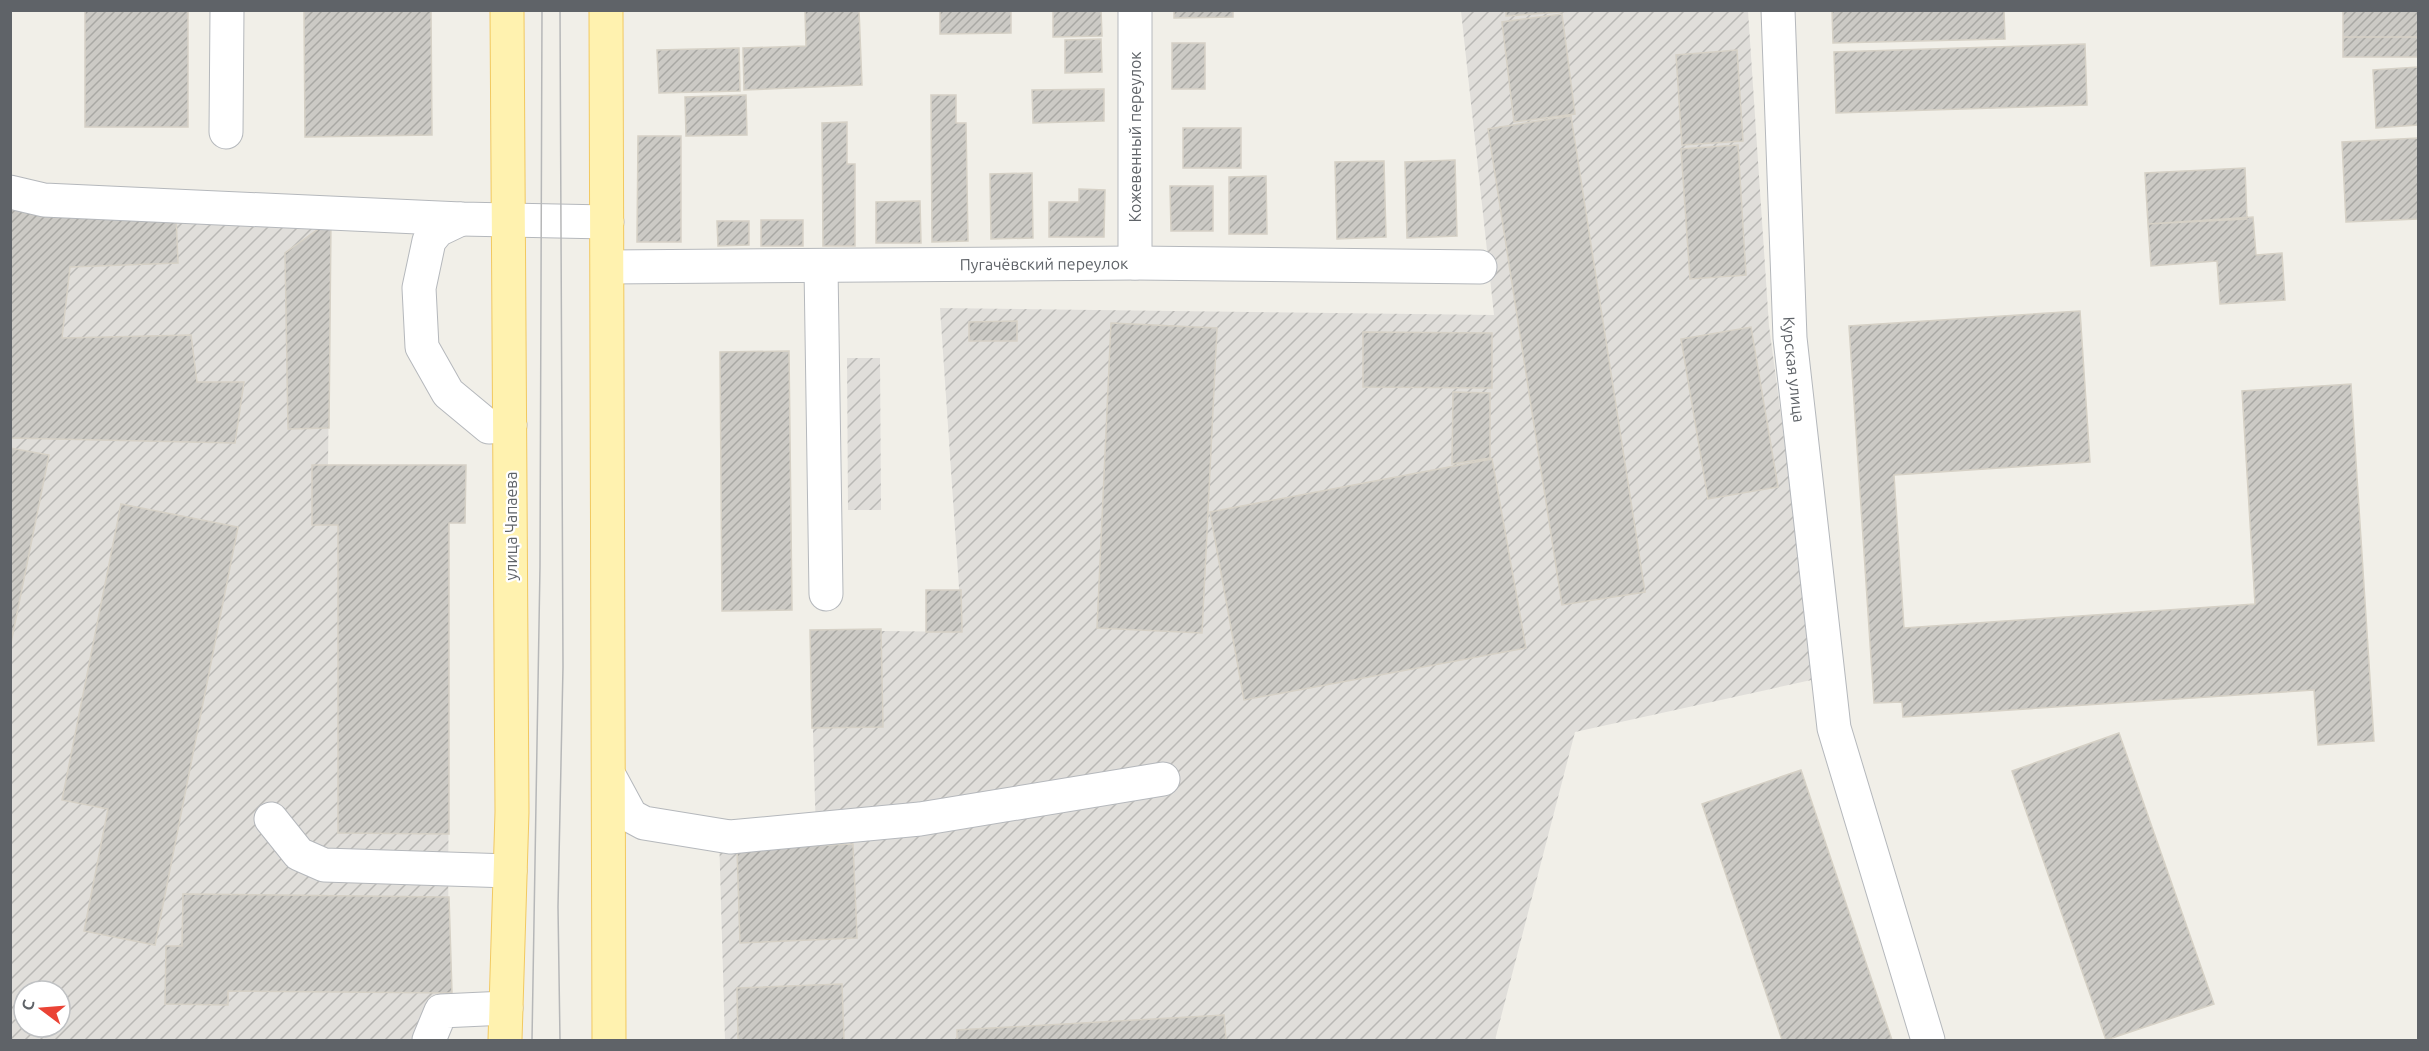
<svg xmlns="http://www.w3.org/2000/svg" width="2429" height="1051" font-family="Ubuntu,sans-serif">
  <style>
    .industrial { fill: url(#industrial-furrows); fill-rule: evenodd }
    .building { fill: url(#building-hatch); stroke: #d6d1c6; stroke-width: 1.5 }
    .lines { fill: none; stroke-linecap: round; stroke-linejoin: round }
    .minor-casing { stroke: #b5b8bc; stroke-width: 35 }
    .major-casing { stroke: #f2c960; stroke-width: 35 }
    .minor { stroke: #fff; stroke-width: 33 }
    .major { stroke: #fff2af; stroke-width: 33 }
    .tram { stroke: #b6b7b8; stroke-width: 1.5 }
    .labels { text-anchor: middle; stroke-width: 4.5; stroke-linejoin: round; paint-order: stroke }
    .street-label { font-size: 16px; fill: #5f6368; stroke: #fff }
  </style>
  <defs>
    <pattern id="industrial-furrows" width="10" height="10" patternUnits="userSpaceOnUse" patternTransform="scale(1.5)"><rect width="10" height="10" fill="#e0deda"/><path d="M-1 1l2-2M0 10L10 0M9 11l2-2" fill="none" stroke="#b9b8b5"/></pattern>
    <pattern id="building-hatch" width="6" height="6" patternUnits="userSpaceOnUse" patternTransform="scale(1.5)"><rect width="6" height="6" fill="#cccac5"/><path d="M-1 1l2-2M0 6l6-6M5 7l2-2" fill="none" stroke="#a9a8a4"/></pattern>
  </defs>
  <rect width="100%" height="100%" fill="#f1efe8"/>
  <path class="industrial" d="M1461 11H1748L1769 326 1816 679 1575 732 1495 1040H725L719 835 816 834 810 630 962 632 940 308 1494 315Z
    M11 210 331 220 328 465H466L465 523H449L448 1040H11ZM24 991H60V1027H24Z
    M847 358H880L881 510H848Z"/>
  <path class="building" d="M85 10H188V127H85Z
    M304 10H431L432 135 305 137Z
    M805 10H859L862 85 744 90 743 48 806 46Z
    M940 10H1011V33L940 34Z
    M1053 10H1101L1102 36 1053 37Z
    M1174 10H1233V17L1174 18Z
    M1506 10H1585L1506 16Z
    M1832 10H2004L2005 39 1833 43Z
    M2343 10H2418V37H2343Z
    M1562 14 1575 114 1514 122 1502 22Z
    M2343 37H2418V57H2343Z
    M1101 39 1102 72 1065 73V40Z
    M1172 43H1205V89H1172Z
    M2085 44 2087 105 1836 113 1834 52Z
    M739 48 740 91 659 93 657 50Z
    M1737 50 1743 141 1682 145 1676 55Z
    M2418 67V125L2376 128 2373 70Z
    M1104 89V121L1033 123 1032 90Z
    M746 95 747 135 686 136 685 97Z
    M931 95H956V123H966L968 241 932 242Z
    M1571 116 1645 592 1562 605 1488 129Z
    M847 122V164H855V246H823L822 123Z
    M1183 128H1241V168H1183Z
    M638 136H681V242H637Z
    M2418 138V219L2346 222 2342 142Z
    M1738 145 1746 275 1690 279 1681 149Z
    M1455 160 1457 236 1407 238 1405 162Z
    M1384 161 1386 237 1337 239 1335 162Z
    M2245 168 2247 219 2148 224 2145 173Z
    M1032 173 1033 238 991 239 990 174Z
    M1266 176 1267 234H1229V177Z
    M1170 186H1213V231H1171Z
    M1079 189 1105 190 1104 237H1049V202H1079Z
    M920 201 921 243H876V202Z
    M10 210 176 217 178 263 70 267 62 338 191 335 197 382H244L235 443 10 438Z
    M2253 217 2256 255 2282 253 2285 300 2220 304 2217 261 2151 266 2148 224Z
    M331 220 329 428 288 429 285 253Z
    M761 220H803V246H761Z
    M717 221H749V245L718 246Z
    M2080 311 2090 462 1894 475 1904 628 2255 604 2242 391 2351 384 2374 741 2318 745 2314 690 1903 717 1902 702 1874 703 1849 326Z
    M1017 321V341H969V322Z
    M1111 323 1217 328 1202 633 1097 628Z
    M1751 327 1778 487 1708 499 1681 339Z
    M1363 332 1492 333V388L1363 387Z
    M789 351 792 610 722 611 720 352Z
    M1453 392 1490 393V458L1452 464Z
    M10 448 49 455 10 648Z
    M1492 459 1526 648 1244 700 1210 512Z
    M312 465H466L465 523H449V834L338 833V525H312Z
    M121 504 238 527 155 945 84 931 108 809 62 800Z
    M926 590H961L962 632H926Z
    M881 629 883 727 812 728 810 630Z
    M2119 733 2214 1004 2106 1040 2012 771Z
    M1801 770 1892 1040H1782L1702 804Z
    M853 844 857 938 740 943 737 849Z
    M183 894 449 897 452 993 228 991V1005L165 1004 166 946H182Z
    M842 984 844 1040H738L737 988Z
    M1224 1015 1226 1040H957V1030Z"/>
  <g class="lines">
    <defs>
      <g id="minor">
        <path d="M1135 10V263"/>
        <path id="s1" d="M1778 10 1790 338 1834 728 1928 1040"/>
        <path d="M226 132 227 10"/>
        <path d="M10 192 44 200 461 219 607 222"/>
        <path d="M461 219 438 230 429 241 419 288 422 347 448 393 489 427 510 425"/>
        <path id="s2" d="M608 267 1135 263 1480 267"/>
        <path d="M821 267 826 594"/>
        <path d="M611 779 631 816 644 823 730 837 920 819 1163 779"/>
        <path d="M271 819 299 854 324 865 510 871"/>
        <path d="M429 1040 441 1011 506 1008"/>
      </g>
      <path id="major" d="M606 10 609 1040
        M505 1040 512 812 507 10"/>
    </defs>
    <use href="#minor" class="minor-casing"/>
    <use href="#major" class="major-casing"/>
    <use href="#minor" class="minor"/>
    <use href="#major" class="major"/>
    <path class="tram" d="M532 1040 540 566 542 10
      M560 1040 558 907 563 667 560 10"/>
  </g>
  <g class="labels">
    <g class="street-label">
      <text transform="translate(1135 137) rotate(-90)" y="6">Кожевенный переулок</text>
      <text dy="6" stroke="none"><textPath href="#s2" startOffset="436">Пугачёвский переулок</textPath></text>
      <text dy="6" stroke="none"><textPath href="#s1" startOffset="360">Курская улица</textPath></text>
      <text transform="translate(511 526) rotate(-90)" y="6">улица Чапаева</text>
    </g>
  </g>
  <rect width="2429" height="1051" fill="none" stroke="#5f6368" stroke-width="24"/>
  <g transform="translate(42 1009) rotate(286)"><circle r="28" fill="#ffffff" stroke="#bfc1c3" stroke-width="1.5"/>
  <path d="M0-4.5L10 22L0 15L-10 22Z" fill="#ea4335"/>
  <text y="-9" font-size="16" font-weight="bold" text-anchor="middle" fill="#5f6368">С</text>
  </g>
</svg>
